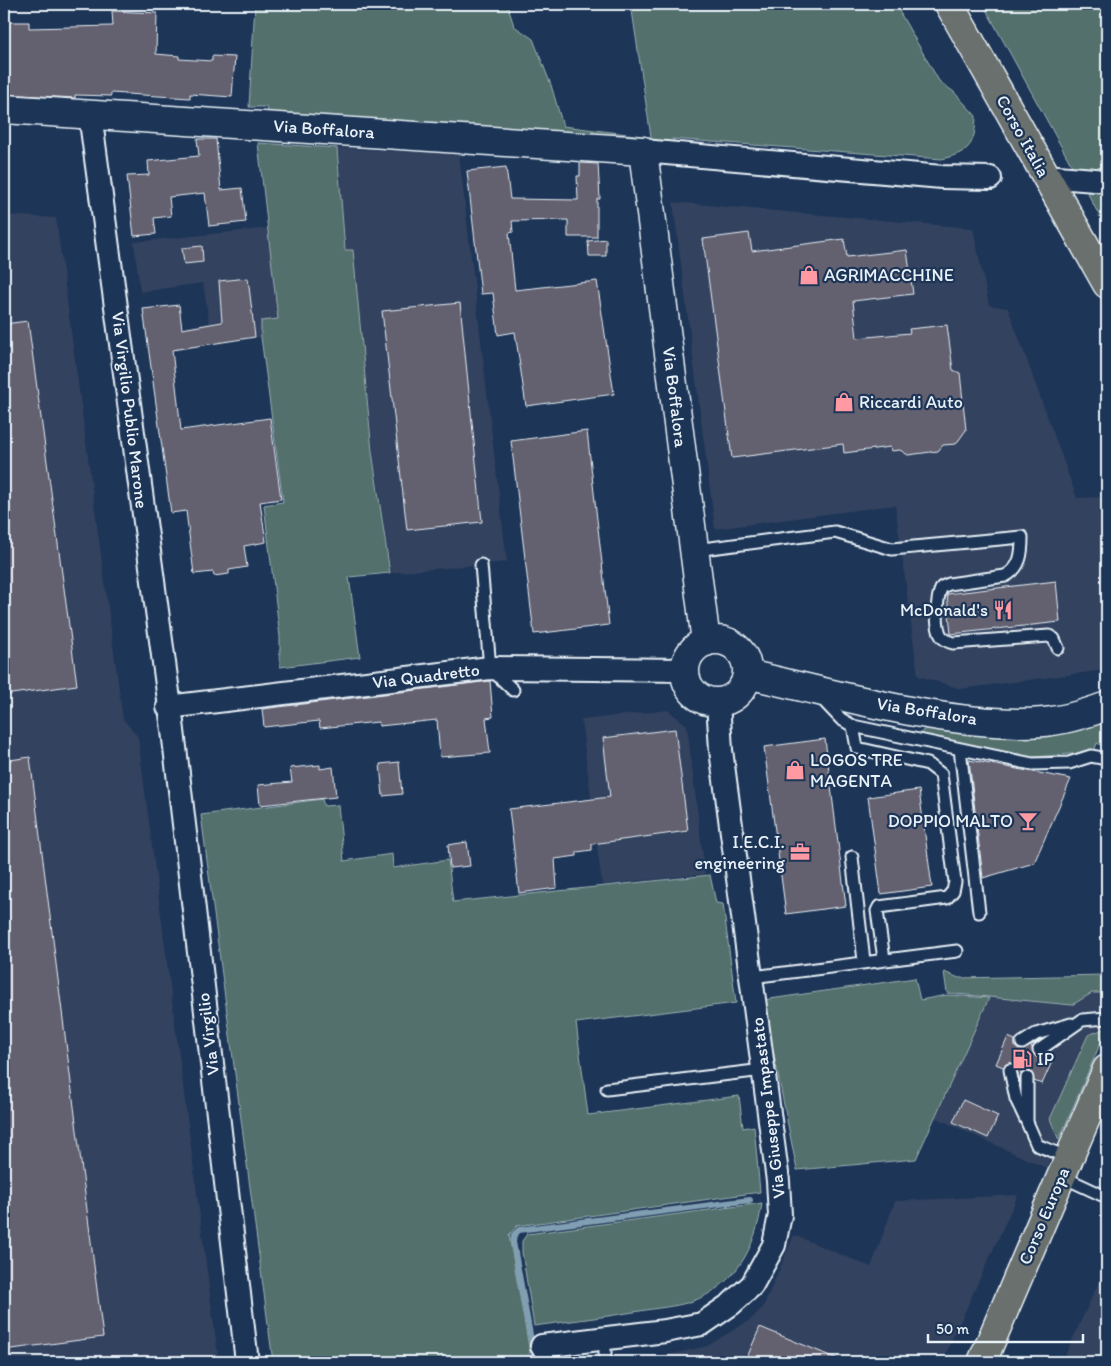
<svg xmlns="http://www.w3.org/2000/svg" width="1111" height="1366" font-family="Itim,sans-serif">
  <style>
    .built { fill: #32425e }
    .green { fill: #526f6d; stroke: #9db0b2 }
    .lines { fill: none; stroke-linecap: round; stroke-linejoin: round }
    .stream { stroke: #819fb2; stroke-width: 6 }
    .building { fill: #646170; stroke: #e8f1f8 }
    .lane-casing { stroke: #e8f1f8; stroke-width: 15 }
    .street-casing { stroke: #e8f1f8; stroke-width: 26 }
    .secondary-casing { stroke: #e8f1f8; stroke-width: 31 }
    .primary-casing { stroke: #e8f1f8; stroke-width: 31 }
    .lane { stroke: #1d3557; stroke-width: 11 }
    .street { stroke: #1d3557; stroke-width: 22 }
    .secondary { stroke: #1d3557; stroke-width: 28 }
    .primary { stroke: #6b706d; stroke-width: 28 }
    .labels { text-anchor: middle; stroke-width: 4.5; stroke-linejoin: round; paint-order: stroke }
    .street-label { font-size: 18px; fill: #e8f1f8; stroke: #1d3557 }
    .poi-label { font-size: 18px; fill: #e8f1f8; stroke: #1d3557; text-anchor: start }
  </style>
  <rect width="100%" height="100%" fill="#1d3557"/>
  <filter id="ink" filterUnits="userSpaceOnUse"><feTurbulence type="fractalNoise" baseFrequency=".02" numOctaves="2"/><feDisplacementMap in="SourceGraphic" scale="10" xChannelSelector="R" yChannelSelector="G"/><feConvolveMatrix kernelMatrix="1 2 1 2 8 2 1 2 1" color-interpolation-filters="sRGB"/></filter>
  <g filter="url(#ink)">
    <path class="built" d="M338 148 459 154 507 562 391 573 373 451 353 250H345Z
      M673 202 973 228 989 305 1008 308 1077 498 1102 497 1105 670 961 689 918 676 895 505 715 529Z
      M4 215 56 218 123 719 138 737 218 1356 168 1362H4Z
      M268 228 278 319 261 321V337L185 349 183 327 209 323 203 283 140 292 134 242Z
      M668 710 687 725 705 874 602 885 581 720Z
      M1092 993H1107V1028L1088 1035 1050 1119 1059 1140 1046 1168 934 1117 989 996 1072 1005Z
      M1018 1195 942 1362H624L626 1358 672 1354 707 1346 750 1320 763 1307 794 1235 871 1267 895 1201Z
      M1107 1264V1362H1062Z"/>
    <path class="green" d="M255 4H507L514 26 533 39 551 85 563 126 651 137 631 4H895L939 81 954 92 976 116C975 145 970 152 942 159L672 139 676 142 270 115 266 107H249Z
      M983 4H1107V171L1073 168Z
      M258 143 337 148 345 250H353L372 451 390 573 349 577 360 657 280 667V637L264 505 283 502 261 337V321L278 319Z
      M1084 186 1107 188V231Z
      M1107 721V748L1097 743 1094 752 1034 757 922 736V731L933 725 1098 724Z
      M322 799 324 806 338 805 344 861 392 854 393 868 448 860 453 902 710 875 716 903 723 904 736 1003 576 1023 588 1115 739 1096 743 1128 754 1126 760 1192 517 1226 509 1235 530 1353 522 1362H273L201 815Z
      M944 972 959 978 1106 975 1107 972V993H1092L1072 1005 947 993Z
      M915 978 920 1000 947 995 989 998 916 1159 797 1170 763 1000Z
      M1107 1028 1059 1140 1050 1119 1088 1035Z
      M762 1203C756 1248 735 1287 690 1302 674 1307 656 1308 640 1311 605 1317 570 1321 534 1326L522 1252V1241L527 1234Z"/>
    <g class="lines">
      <path class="stream" d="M531 1362 534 1356 513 1242 514 1235 519 1230 750 1200"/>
    </g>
    <path class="building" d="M112 11 157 13 156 54 179 56V59L212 61V56L235 57 232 97 190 94V98L111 93V96L75 95V98L4 94V22H29V28L113 26Z
      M197 139H216L221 190 242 188 246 222 209 226 205 193 169 197 171 216 154 218 156 234 134 236 127 176 149 175 148 161 199 156Z
      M580 163 598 164 600 199H597V237H568V220L512 221 513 232 509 233 515 290 597 281 614 394 526 406 515 332 498 335 493 293 481 294 467 171 506 167 510 199 578 200 577 176H580Z
      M749 233 752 251 844 239 847 257 907 250 913 294 853 301 857 338 910 333 909 329 947 325 953 370 960 373 966 430 956 444 943 445 938 451 908 455 900 450 891 451 890 447 844 453 843 444 732 458 703 239Z
      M606 239V256H589L588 241Z
      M202 246 203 262 184 264 182 248Z
      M248 278 255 337 172 350 181 430 270 418 281 499 260 502 266 542 244 546 247 567 229 570V574L214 576 213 572 194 574 186 511 171 513 143 309 179 305 182 329 222 322 219 281Z
      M460 303 482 522 407 530 382 311Z
      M28 321 77 685 4 695V324Z
      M587 431 609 625 534 634 511 441Z
      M1056 581 1060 622 951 634 947 594Z
      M490 681 493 717 486 718 490 753 440 757 437 720 379 726 378 722 320 728 319 721 264 727 262 709Z
      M675 729 688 831 592 844V850L577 852V856L555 859 557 888 519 893 509 809 610 797 603 738Z
      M825 739 846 906 786 914 764 747Z
      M30 757 103 1337 4 1350V761Z
      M969 760 1071 779 1034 863 983 878Z
      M399 762 402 794 383 796 380 764Z
      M320 765V769L333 767 336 797 260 805 258 785 292 782 290 768Z
      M919 790 932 887 881 894 868 797Z
      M467 842 470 866 450 868 448 845Z
      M1008 1037 1015 1040V1047L1019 1050 1031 1046 1036 1057 1047 1053 1054 1057 1042 1084 1034 1081 1030 1071 1018 1074 1013 1063H1008L1003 1067 996 1064Z
      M963 1100 998 1116 988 1138 953 1122Z
      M760 1327 845 1362H745Z"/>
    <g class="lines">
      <defs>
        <path id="lane" d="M695 550 835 532 892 549 1022 537C1022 553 1021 568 1005 576L949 584 942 587C936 597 935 628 942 637 945 640 949 642 953 643L1049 636 1054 639 1058 648
          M481 565 490 668 513 690
          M821 698 841 719 853 726 1032 764 1069 763 1091 756 1102 758 1107 762
          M853 726 857 748 928 764 941 774 955 882 953 891 947 898 879 907 877 911 884 959
          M960 749 979 912
          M852 857 864 961
          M752 977 957 951
          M1022 1043 1036 1034 1071 1024
          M1039 1050 1082 1020 1107 1018
          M1010 1070 1016 1099 1026 1120
          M1027 1078V1122L1037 1145 1069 1158
          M607 1089 763 1070
          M1061 1176 1102 1195
          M605 1339V1362"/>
        <path id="street" d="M90 114 172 722 247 1362
          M643 151 942 177 990 178
          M1045 176 1107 181
          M168 707 490 668 685 670
          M542 1346 665 1331 702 1324 731 1304 752 1285 774 1245 780 1215 778 1181 721 750 718 702"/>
        <path id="secondary" d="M4 109 643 151 706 642
          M685 671a31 31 0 1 1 62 0a31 31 0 1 1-62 0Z
          M747 674C837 694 952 729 1044 722 1065 720 1088 713 1107 706"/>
        <path id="primary" d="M949 4 1107 284
          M982 1362 1107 1069"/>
      </defs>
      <use href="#lane" class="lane-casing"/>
      <use href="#street" class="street-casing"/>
      <use href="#secondary" class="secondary-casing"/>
      <use href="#primary" class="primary-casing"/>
      <use href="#lane" class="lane"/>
      <use href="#street" class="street"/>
      <use href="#secondary" class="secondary"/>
      <use href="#primary" class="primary"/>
    </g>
  </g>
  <defs>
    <symbol id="shop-bare" viewBox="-9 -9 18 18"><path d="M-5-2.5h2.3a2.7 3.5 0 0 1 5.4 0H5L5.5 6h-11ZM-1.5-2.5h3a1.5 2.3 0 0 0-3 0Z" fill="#ff9aa2" stroke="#1d3557" stroke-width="2.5" paint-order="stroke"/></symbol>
    <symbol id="restaurant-bare" viewBox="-9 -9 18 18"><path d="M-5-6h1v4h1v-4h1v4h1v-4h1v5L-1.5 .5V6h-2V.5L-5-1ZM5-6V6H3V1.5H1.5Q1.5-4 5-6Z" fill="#ff9aa2" stroke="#1d3557" stroke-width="2.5" paint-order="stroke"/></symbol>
    <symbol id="bar-bare" viewBox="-9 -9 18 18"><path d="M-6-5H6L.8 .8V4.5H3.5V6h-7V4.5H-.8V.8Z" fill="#ff9aa2" stroke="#1d3557" stroke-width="2.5" paint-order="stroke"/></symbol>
    <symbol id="office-bare" viewBox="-9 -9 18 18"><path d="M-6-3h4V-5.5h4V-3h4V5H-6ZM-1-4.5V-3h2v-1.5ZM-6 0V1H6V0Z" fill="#ff9aa2" stroke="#1d3557" stroke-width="2.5" paint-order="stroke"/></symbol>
    <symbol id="fuel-bare" viewBox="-9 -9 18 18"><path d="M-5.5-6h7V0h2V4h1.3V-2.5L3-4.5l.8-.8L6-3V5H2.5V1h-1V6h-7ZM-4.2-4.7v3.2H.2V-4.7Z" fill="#ff9aa2" stroke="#1d3557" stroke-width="2.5" paint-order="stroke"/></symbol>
  </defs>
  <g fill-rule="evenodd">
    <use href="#shop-bare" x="795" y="261" width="28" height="28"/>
    <use href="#shop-bare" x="830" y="388" width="28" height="28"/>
    <use href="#restaurant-bare" x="989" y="596" width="28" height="28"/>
    <use href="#shop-bare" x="781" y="756" width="28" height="28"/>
    <use href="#bar-bare" x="1014" y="807" width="28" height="28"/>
    <use href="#office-bare" x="786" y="838" width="28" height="28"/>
    <use href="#fuel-bare" x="1008" y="1045" width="28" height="28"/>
  </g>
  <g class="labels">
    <g class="street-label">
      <text transform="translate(324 129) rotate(4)" y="6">Via Boffalora</text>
      <text transform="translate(1023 136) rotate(61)" y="6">Corso Italia</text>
      <text transform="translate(675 397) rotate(83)" y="6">Via Boffalora</text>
      <text transform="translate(130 410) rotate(83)" y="6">Via Virgilio Publio Marone</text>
      <text transform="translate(426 676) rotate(-7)" y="6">Via Quadretto</text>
      <text transform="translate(927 711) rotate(9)" y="6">Via Boffalora</text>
      <text transform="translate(208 1034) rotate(-97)" y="6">Via Virgilio</text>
      <text transform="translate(768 1108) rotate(-97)" y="6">Via Giuseppe Impastato</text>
      <text transform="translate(1044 1216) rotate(-67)" y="6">Corso Europa</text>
    </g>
    <g class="poi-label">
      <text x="824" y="281">AGRIMACCHINE</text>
      <text x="859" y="408">Riccardi Auto</text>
      <text x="988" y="616" text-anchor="end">McDonald's</text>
      <text x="810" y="766">LOGOS TRE<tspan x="810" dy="21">MAGENTA</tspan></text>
      <text x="1013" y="827" text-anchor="end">DOPPIO MALTO</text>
      <text x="785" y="848" text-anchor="end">I.E.C.I.<tspan x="785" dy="21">engineering</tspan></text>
      <text x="1037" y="1065">IP</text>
    </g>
  </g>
  <rect width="1111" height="1366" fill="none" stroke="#1d3557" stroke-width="20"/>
  <rect x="10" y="10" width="1091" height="1346" fill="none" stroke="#e8f1f8" stroke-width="2" filter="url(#ink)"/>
  <path d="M928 1334v8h155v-8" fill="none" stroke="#e8f1f8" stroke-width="2.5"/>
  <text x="936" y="1334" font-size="15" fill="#e8f1f8" stroke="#1d3557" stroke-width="4" paint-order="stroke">50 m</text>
</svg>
